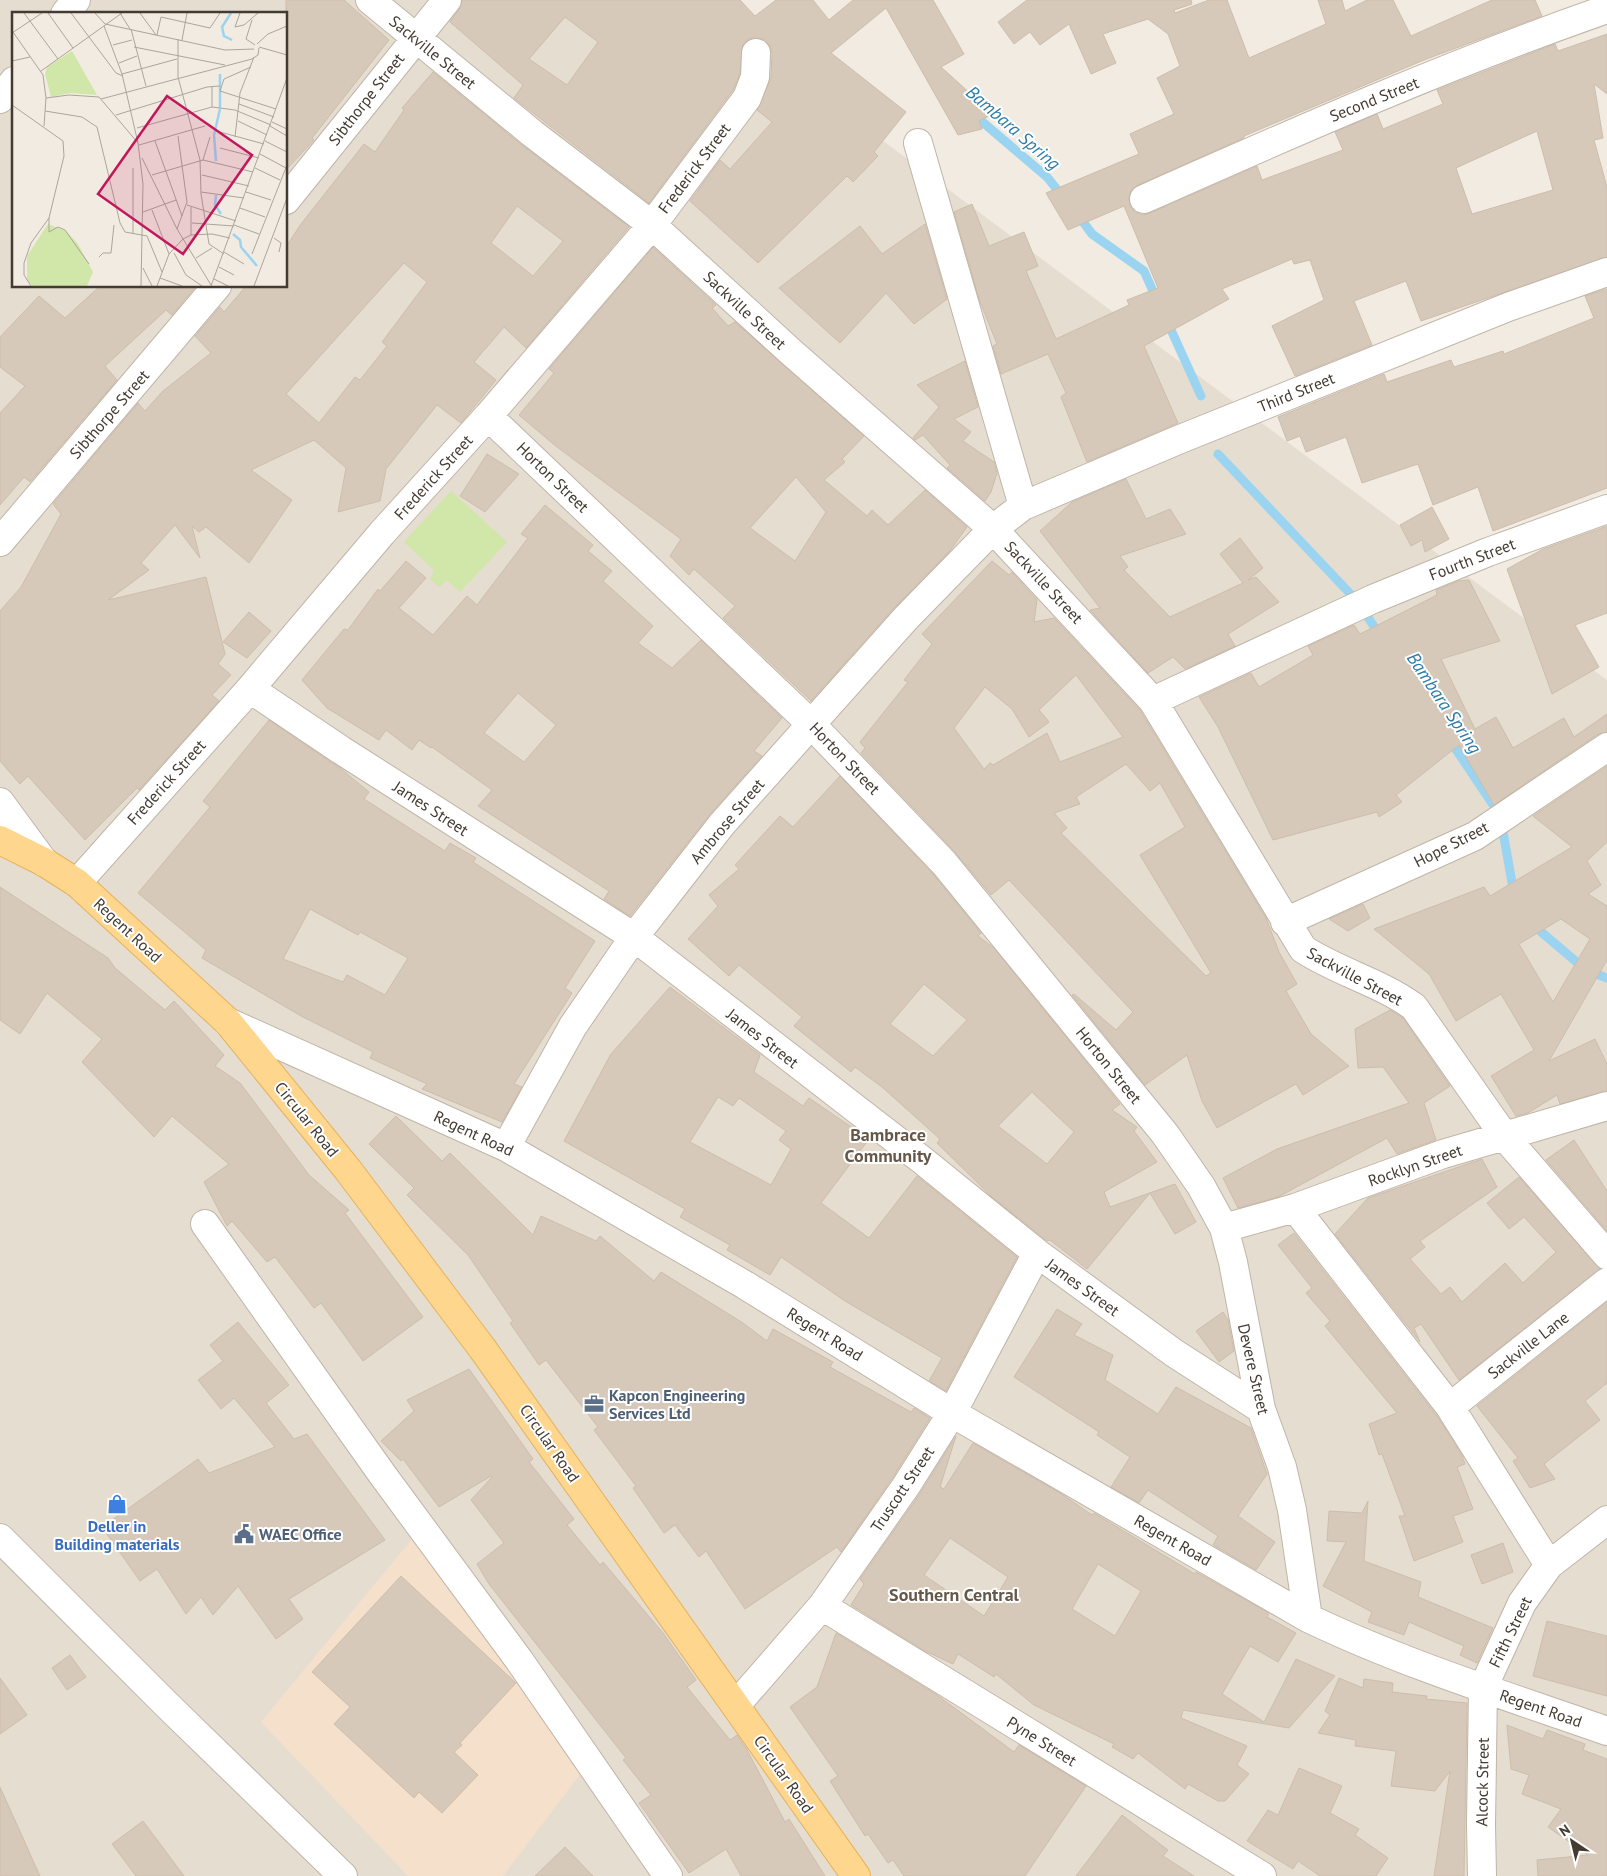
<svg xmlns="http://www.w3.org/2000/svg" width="1607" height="1876" font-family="'PT Sans',sans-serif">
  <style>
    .residential { fill: #e5ddd0; fill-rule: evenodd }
    .commercial { fill: #f5e0cb }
    .green { fill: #d0e7a9 }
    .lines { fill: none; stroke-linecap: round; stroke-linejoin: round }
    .stream { stroke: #9bd4f1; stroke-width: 9 }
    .building { fill: #d6c9ba; stroke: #cebdaa; fill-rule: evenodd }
    .minor-casing { stroke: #c0b5a7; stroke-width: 30 }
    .major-casing { stroke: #e5b25c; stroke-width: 30 }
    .minor { stroke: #fff; stroke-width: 28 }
    .major { stroke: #ffd68d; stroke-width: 28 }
    .labels { text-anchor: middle; stroke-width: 4; stroke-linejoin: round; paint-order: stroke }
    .street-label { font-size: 16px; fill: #433b32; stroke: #fff }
    .service-label { font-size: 16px; font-weight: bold; fill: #4e5e75; stroke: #fff; text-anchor: start }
    .shop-label { font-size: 16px; font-weight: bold; fill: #366cbe; stroke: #fff }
    .water-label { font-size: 18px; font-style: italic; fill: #2a7ba7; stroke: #fff }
    .neighbourhood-label { font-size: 18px; font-weight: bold; fill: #665849; stroke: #fff }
    .inset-river { fill: none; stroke: #9bd4f1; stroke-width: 2.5 }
    .inset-road { fill: none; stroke: #aba59c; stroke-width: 1 }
    .view { fill: #c2185b; fill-opacity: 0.15; stroke: #c2185b; stroke-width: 2.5 }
    .inset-edge { fill: none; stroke: #433b32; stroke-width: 2.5 }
  </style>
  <rect width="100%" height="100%" fill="#f1ebe2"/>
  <path class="residential" d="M0 0H694L1607 680V1876H0ZM14 14H286V286H14Z"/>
  <path class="commercial" d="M421 1528 593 1757 503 1876H408L261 1722Z"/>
  <path class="green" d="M451 491 507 542 460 592 447 580 439 587 430 579 434 570 404 542Z"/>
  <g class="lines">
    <path class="stream" d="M972 113 1047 177 1063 197
      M1078 215 1092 234 1144 271 1157 300
      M1167 321 1201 396
      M1218 454 1357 601 1381 637
      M1449 739 1500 815 1514 894
      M1533 925 1586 970 1607 978"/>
  </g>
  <path class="building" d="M286 0H344L389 40 312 138 314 140 286 170Z
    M462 0H740L755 16 776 0H813L829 20 853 0H933L964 54 941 67 993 114 979 121 982 129 958 135 886 8 831 53 906 112 874 152 878 156 853 182 847 176 758 263 690 201 720 160 730 169 772 122 757 110 771 78 772 53 770 46 765 40 756 37 749 39 743 44 740 74 733 90 649 203 514 98 523 85 450 22 459 9ZM565 17 598 42 567 85 529 59Z
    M1027 0H1191L1192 4 1174 10 1175 13 1209 0H1227L1249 58 1326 24 1318 0H1342L1345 11 1367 0H1393L1411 36 1492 0H1535L1542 16 1424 60 1244 136V138L1138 185 1131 190 1129 197 1130 205 1135 212 1143 215 1150 213 1257 166 1262 180 1343 150 1335 132 1377 114 1383 129 1443 104 1437 90 1555 44 1558 51 1607 34V94L1594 84 1603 138 1594 140 1607 187V257L1421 321 1406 281 1354 301 1372 345 1295 376 1272 326 1324 300 1310 260 1294 264 1292 259 1222 289 1229 299 1144 346 1178 423 1087 462 1061 397 1066 393 1048 354 1001 374 993 346 997 344 979 299 954 212 972 204 989 246 1024 232 1038 266 1026 271 1056 339 1129 305 1127 300 1158 288 1124 206 1068 230 1046 193 1139 154 1130 134 1174 114 1157 78 1180 66 1168 34 1148 19 1103 34 1116 63 1091 74 1069 24 1040 45 1030 32 1014 44 998 22ZM1537 131 1553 190 1472 214 1456 168Z
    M433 72 523 146 629 227 526 348 504 327 474 362 496 380 461 423 437 405 386 469 380 501 338 512 346 468 314 440 251 470 292 500 249 563 206 527 199 532 192 526 200 558 175 525 141 563 149 570 108 600 206 577 225 654 218 664 231 675 212 695 219 701 139 790 137 788 85 840 28 776 20 784 0 761V611L21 587 61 514 53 504 138 403 145 411 163 391 211 353 195 336 220 307 224 312 246 286H286V247L301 224 364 144 375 152 404 110 402 108ZM517 206 563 241 533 276 491 243ZM404 263 427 282 382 342 387 346 360 380 355 377 319 423 286 394Z
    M925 224 947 299 914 324 886 293 840 343 779 288 860 226 882 254Z
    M653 247 716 305 712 308 728 326 735 322 864 436 842 459 845 462 824 480 867 516 872 510 888 525 925 490 967 527 949 552 894 608 811 701 723 618 735 606 694 569 689 575 670 556 681 539 557 447 519 415 554 373 549 369ZM796 477 826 512 795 561 750 528Z
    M100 286H196L172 315 166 310 105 366 117 380 30 482 24 477 0 505V413L25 386 0 367V337L39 296 65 318Z
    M1607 289V488L1493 531 1478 487 1433 505 1418 464 1362 483 1346 437 1306 452 1300 436 1287 441 1278 417 1384 374 1387 382 1451 360 1454 367 1503 351 1504 354 1594 318 1585 296Z
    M965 361 978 407 954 419 971 432 963 441 994 462 997 473 991 492 985 501 947 468 950 465 923 435 915 440 913 438 939 407 917 385Z
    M487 454 519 474 485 512 460 496Z
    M1126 479 1146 519 1170 509 1186 534 1120 556 1128 567 1124 570 1170 617 1243 583 1220 554 1240 538 1263 568 1248 580 1256 577 1279 602 1228 634 1235 646 1185 669 1173 657 1148 673 1090 610 1100 608 1040 531 1072 502Z
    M545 505 593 545 588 551 612 571 603 581 653 626 638 643 672 668 701 640 782 718 754 751 762 756 710 814 630 916 604 899 609 891 478 806 492 790 432 747 431 748 419 740 412 750 386 730 379 740 327 708 302 680 344 629 348 630 378 589 380 591 406 561 426 578 399 608 433 635 467 596 477 605 528 538 521 534ZM518 693 556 725 524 762 484 733Z
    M1432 507 1449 539 1425 552 1422 540 1411 546 1400 525Z
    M1607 526V613L1575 625 1599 667 1552 694 1507 569 1543 549Z
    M992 561 1009 575 1012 572 1037 600 1034 622 1054 618 1140 710 1266 918 1279 952 1297 984 1286 991 1311 1034 1349 1066 1303 1095 1296 1084 1217 1128 1202 1101 1187 1055 1145 1085 1072 995 1074 994 1116 1030 1133 1012 1009 880 991 895 955 852 861 753 865 748 860 742 908 682 904 680 932 644 922 634ZM1076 675 1123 737 1060 762 1047 733 993 765 990 763 984 769 954 728 985 687 1012 709 1029 737 1049 722 1039 710ZM1126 764 1150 791 1160 783 1185 827 1140 855 1211 973 1206 976 1061 833 1067 828 1054 813 1080 804 1076 797Z
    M1469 580 1500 641 1441 659 1475 729 1496 717 1513 748 1564 718 1574 737 1607 714V732L1598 734 1494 805 1459 745 1396 795 1402 802 1379 817 1377 812 1273 840 1218 727 1199 697 1251 673 1259 687 1313 655 1308 646 1354 625 1360 634 1437 595 1436 590 1459 581Z
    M249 612 271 631 247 658 223 642Z
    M269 720 340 768 369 792 364 799 445 851 450 843 476 858 473 862 595 941 565 988 572 993 514 1084 522 1087 502 1122 422 1089 427 1084 370 1058 373 1052 301 1016 202 958 206 950 138 893 210 807 203 801ZM310 909 358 935 360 932 408 958 385 995 347 975 343 982 283 959Z
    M1607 766V842L1587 861 1601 885 1588 894 1607 906V960L1549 1061 1595 1039 1607 1064V1091L1560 1104 1557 1095 1528 1113 1516 1116 1491 1076 1534 1050 1501 994 1456 1021 1429 974 1374 929 1484 887 1490 896 1572 847 1533 816ZM1561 919 1590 939 1553 1002 1519 944Z
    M840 776 932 873 981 933 978 936 994 948 1120 1104 1112 1110 1137 1127 1134 1131 1157 1162 1104 1192 1110 1207 1175 1184 1196 1222 1175 1234 1150 1193 1087 1269 1050 1240 1047 1241 991 1196 937 1143 940 1139 882 1087 855 1067 851 1072 794 1026 802 1017 739 965 729 976 688 939 718 906 709 895 739 869 735 865 780 816 793 827ZM924 984 967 1020 933 1056 890 1024ZM1032 1092 1074 1132 1047 1164 998 1126Z
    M0 887 108 958 115 968 165 1010 174 1001 224 1055 215 1066 240 1083 309 1175 349 1210 345 1213 423 1317 363 1361 321 1303 314 1308 275 1257 267 1262 232 1221 227 1226 204 1182 229 1164 172 1116 154 1137 82 1062 102 1039 47 993 20 1034 0 1020Z
    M1363 904 1370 918 1348 931 1329 919Z
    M670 987 760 1055 754 1072 803 1106 809 1098 869 1139 821 1203 869 1238 917 1176 1017 1257 946 1391 929 1381 942 1358 845 1301 781 1257 770 1275 727 1250 730 1245 680 1217 685 1209 564 1141 611 1054ZM718 1097 733 1106 739 1098 786 1131 779 1140 791 1149 771 1185 690 1142Z
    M1390 1010 1403 1018 1450 1086 1424 1103 1436 1140 1397 1154 1387 1138 1278 1197 1238 1208 1223 1178 1277 1149 1409 1103 1383 1067 1358 1068 1355 1029Z
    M396 1116 442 1161 450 1153 533 1235 541 1216 596 1241 600 1236 654 1281 661 1272 743 1323 767 1341 773 1329 833 1362 830 1367 911 1412 914 1408 930 1418 893 1477 841 1552 837 1547 745 1609 706 1551 699 1557 675 1525 664 1533 633 1488 636 1486 594 1430 598 1427 546 1360 539 1365 510 1323 513 1321 468 1255 407 1195 414 1188 369 1144Z
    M1574 1140 1607 1191V1231L1546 1160Z
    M1482 1159 1497 1187 1420 1241 1425 1247 1410 1259 1441 1294 1450 1287 1462 1302 1505 1263 1523 1283 1556 1252 1524 1217 1509 1229 1487 1203 1519 1177 1600 1269 1459 1380 1421 1324 1414 1328 1420 1342 1335 1234 1368 1198Z
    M1294 1233 1437 1416 1461 1453 1465 1464 1457 1467 1473 1509 1453 1516 1463 1542 1414 1561 1399 1516H1405L1382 1454 1379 1455 1369 1424 1397 1413 1325 1326 1330 1321 1306 1293 1312 1288 1278 1245Z
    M1607 1302V1383L1585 1401 1600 1420 1544 1464 1555 1479 1530 1488 1513 1461 1518 1458 1477 1406Z
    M1057 1309 1082 1324 1074 1335 1113 1355 1105 1380 1158 1414 1176 1387 1251 1428 1267 1474 1238 1516 1275 1542 1256 1570 1213 1545 1218 1536 1148 1490 1139 1503 1111 1487 1130 1457 1097 1435 1099 1432 1014 1377Z
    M1223 1312 1228 1320 1234 1351 1219 1362 1196 1331Z
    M238 1322 289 1385 266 1403 294 1439 307 1434 385 1540 289 1599 303 1619 276 1639 238 1586 213 1615 201 1597 186 1614 157 1569 140 1581 102 1527 198 1459 209 1473 275 1447 234 1398 221 1409 198 1380 223 1361 210 1345Z
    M469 1369 533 1459 529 1462 574 1519 567 1525 600 1565 603 1562 663 1633 696 1680 687 1687 730 1740 737 1735 746 1748 785 1822 789 1819 825 1876H741L726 1849 689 1873 639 1803 651 1795 623 1760 626 1758 489 1584 477 1564 504 1543 471 1500 492 1477 491 1476 439 1507 403 1459 401 1461 381 1441 414 1411 407 1400Z
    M956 1436 940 1487 944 1489 973 1443 1060 1493 1092 1515 1094 1513 1195 1574 1196 1572 1269 1613 1267 1617 1296 1633 1278 1662 1250 1646 1222 1694 1264 1722 1296 1659 1335 1676 1289 1728 1183 1710 1181 1718 1247 1746 1237 1765 1249 1774 1225 1801H1218L1188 1784 1185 1789 1138 1753 1133 1759 1112 1747 1114 1744 1034 1705 996 1674 994 1677 958 1654 953 1664 923 1650 851 1605 864 1584 860 1579 919 1495ZM950 1538 1008 1577 984 1616 924 1575ZM1098 1564 1141 1591 1115 1636 1072 1609Z
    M1368 1501 1364 1561 1421 1582 1418 1597 1493 1628 1477 1663 1460 1655 1464 1646 1409 1622 1404 1635 1368 1622 1372 1612 1323 1586 1346 1542 1327 1541 1329 1511 1362 1513Z
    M1503 1543 1513 1572 1482 1584 1471 1555Z
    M401 1576 516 1683 460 1743 462 1745 454 1752 478 1775 442 1813 419 1792 414 1798 334 1724 350 1707 312 1672Z
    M1547 1621 1607 1636V1696L1533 1676Z
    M836 1633 937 1695 1014 1752 1019 1745 1086 1786 1025 1876H904L893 1860 888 1863 868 1834 865 1836 830 1781 838 1776 790 1707 817 1687Z
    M70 1655 86 1677 67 1690 52 1668Z
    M0 1678 27 1715 0 1734Z
    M1339 1678 1363 1688 1364 1679 1393 1683 1392 1692 1427 1696 1426 1699 1467 1703 1464 1876H1434L1450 1771 1435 1791 1391 1786 1396 1751 1355 1746 1356 1740 1318 1733 1330 1715 1325 1711Z
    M1507 1725 1543 1739 1547 1730 1585 1744 1583 1750 1607 1759V1876H1538L1537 1860 1588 1855 1548 1827 1561 1809 1522 1794 1529 1775 1511 1769Z
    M1299 1768 1342 1786 1330 1813 1359 1829 1355 1835 1388 1858 1376 1876H1320L1298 1861 1293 1869 1247 1841 1268 1810 1278 1815Z
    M0 1787 40 1876H0Z
    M1122 1815 1168 1850 1163 1856 1194 1876H1076Z
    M143 1821 184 1876H136L112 1844Z
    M565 1847 593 1876H535Z"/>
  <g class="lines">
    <defs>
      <path id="minor" d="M370 0 533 134 652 225 791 352 993 529 1153 701 1303 949C1338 972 1380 982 1414 1007L1505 1137 1607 1255
        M65 14 76 0
        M0 99 14 81
        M918 143 1023 506
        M1144 199C1297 131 1449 64 1607 9
        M286 200 447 0
        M488 416 810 723 944 863 1165 1134 1201 1186 1224 1228 1233 1262 1261 1409 1282 1467 1292 1510 1308 1618
        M0 542 217 286
        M250 689 341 750 634 937 922 1160 1037 1253 1174 1353 1261 1409
        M1153 701 1373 599 1488 552 1607 509
        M0 802 44 862
        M77 883 250 689 382 533 488 416 652 225 747 98 755 77 756 53
        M1285 922 1475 836 1607 747
        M228 1022 506 1147 745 1285 952 1413 1308 1618C1404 1664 1507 1696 1607 1731
        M506 1147 573 1026 634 937 722 824 906 618 993 529 1023 506 1178 440 1508 307 1607 272
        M1295 1208 1450 1407 1549 1565
        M205 1224 382 1474 519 1660 668 1876
        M1224 1228 1295 1208 1443 1154 1607 1106
        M1450 1407 1607 1282
        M0 1538 166 1704 343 1876
        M822 1606 1262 1876
        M736 1705 822 1606 906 1486 952 1413 1037 1253
        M1482 1876 1481 1825 1483 1688 1522 1603 1549 1565 1607 1520"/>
      <path id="major" d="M0 840 44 862 77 883 228 1022 348 1170 482 1348 856 1876"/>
    </defs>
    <use href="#minor" class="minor-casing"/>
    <use href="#major" class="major-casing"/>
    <use href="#minor" class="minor"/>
    <use href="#major" class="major"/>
  </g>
  <defs>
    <symbol id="office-bare" viewBox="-9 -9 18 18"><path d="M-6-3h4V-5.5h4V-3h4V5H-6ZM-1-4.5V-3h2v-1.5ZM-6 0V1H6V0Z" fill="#5c6f8a" stroke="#fff" stroke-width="2.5" paint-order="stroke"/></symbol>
    <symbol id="shop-bare" viewBox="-9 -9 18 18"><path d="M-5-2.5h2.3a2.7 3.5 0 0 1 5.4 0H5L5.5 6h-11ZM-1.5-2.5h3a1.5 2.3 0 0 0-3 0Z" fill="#3f7fe0" stroke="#fff" stroke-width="2.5" paint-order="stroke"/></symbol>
    <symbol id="civic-bare" viewBox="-9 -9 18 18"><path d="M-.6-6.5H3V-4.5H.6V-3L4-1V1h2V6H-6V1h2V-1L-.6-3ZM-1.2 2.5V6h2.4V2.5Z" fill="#5c6f8a" stroke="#fff" stroke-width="2.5" paint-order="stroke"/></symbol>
  </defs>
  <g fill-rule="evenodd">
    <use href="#office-bare" x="580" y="1390" width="28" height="28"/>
    <use href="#shop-bare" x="103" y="1490" width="28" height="28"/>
    <use href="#civic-bare" x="230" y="1520" width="28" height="28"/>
  </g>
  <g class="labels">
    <g class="street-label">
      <text transform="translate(433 52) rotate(39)" y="6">Sackville Street</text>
      <text transform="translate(366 99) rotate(-52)" y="6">Sibthorpe Street</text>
      <text transform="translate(1374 99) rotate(-22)" y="6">Second Street</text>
      <text transform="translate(694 168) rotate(-53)" y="6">Frederick Street</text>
      <text transform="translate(745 310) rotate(43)" y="6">Sackville Street</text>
      <text transform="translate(1296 392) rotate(-22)" y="6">Third Street</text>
      <text transform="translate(109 414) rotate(-49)" y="6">Sibthorpe Street</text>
      <text transform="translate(433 477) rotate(-48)" y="6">Frederick Street</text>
      <text transform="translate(553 477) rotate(44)" y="6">Horton Street</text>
      <text transform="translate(1472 559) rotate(-21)" y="6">Fourth Street</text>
      <text transform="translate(1044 582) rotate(47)" y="6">Sackville Street</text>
      <text transform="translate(845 758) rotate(46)" y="6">Horton Street</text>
      <text transform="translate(166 782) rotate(-48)" y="6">Frederick Street</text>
      <text transform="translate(431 808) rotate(33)" y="6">James Street</text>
      <text transform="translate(727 821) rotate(-50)" y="6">Ambrose Street</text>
      <text transform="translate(1451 844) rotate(-27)" y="6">Hope Street</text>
      <text transform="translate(128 930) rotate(43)" y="6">Regent Road</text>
      <text transform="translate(1355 976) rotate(28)" y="6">Sackville Street</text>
      <text transform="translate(763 1038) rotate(38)" y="6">James Street</text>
      <text transform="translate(1109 1065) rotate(51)" y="6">Horton Street</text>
      <text transform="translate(307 1119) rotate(51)" y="6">Circular Road</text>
      <text transform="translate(474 1133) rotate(25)" y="6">Regent Road</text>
      <text transform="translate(1415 1165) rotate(-19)" y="6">Rocklyn Street</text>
      <text transform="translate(1083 1287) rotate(36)" y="6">James Street</text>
      <text transform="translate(825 1334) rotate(32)" y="6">Regent Road</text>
      <text transform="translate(1528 1345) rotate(-38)" y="6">Sackville Lane</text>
      <text transform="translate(1254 1369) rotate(77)" y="6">Devere Street</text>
      <text transform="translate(550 1443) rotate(55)" y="6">Circular Road</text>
      <text transform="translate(902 1489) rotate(-56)" y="6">Truscott Street</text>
      <text transform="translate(1173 1540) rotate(30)" y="6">Regent Road</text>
      <text transform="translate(1510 1632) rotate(-64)" y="6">Fifth Street</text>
      <text transform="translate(1541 1708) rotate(19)" y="6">Regent Road</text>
      <text transform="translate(1042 1741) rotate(32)" y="6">Pyne Street</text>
      <text transform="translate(784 1774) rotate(55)" y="6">Circular Road</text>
      <text transform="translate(1482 1782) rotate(-89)" y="6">Alcock Street</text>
    </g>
    <g class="service-label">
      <text x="609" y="1401">Kapcon Engineering<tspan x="609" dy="18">Services Ltd</tspan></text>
      <text x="259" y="1540">WAEC Office</text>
    </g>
    <g class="shop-label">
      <text x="117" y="1532">Deller in<tspan x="117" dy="18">Building materials</tspan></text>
    </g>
    <g class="water-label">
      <text transform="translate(1013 128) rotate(41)" y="6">Bambara Spring</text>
      <text transform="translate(1444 703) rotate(56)" y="6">Bambara Spring</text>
    </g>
    <g class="neighbourhood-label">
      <text x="888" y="1141">Bambrace<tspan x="888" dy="21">Community</tspan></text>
      <text x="954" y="1601">Southern Central</text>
    </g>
  </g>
  <g transform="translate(12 12)">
    <rect width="275" height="275" fill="#f1ebe2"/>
    <path d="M60 39 85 83 58 81 39 85 33 62 35 55ZM36 212 54 219 66 232 81 260 75 274H21L15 268V244Z" fill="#d0e7a9"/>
    <path class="inset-river" d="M219 1 210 15 212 24 220 28M208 96V62M204 149 202 123 208 97M204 183 203 193 209 202M221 222 228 228 229 235 245 254"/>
    <path class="inset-road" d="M12 1 46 47M36 1 61 36M59 1 104 61 111 64M83 1 93 12 213 38 242 37M108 1 118 17M128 1 144 23M228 1 223 15 232 13 246 1M240 8 234 27 243 33M92 14 110 62 126 131M119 17 134 74M1 20 31 63 34 86 57 83 87 85 126 131 131 172 129 274M0 21 30 1M145 23 149 5 198 16 208 1M166 27V65L188 148 189 182 197 232 212 242M170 28 175 1M245 32 256 22 275 14M101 33 120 28M122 35 213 53M247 35 275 43M0 49 18 45M107 51 125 44M239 55 212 67 208 79 264 97M29 59 110 1M110 62 165 47M200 74V95M89 87 240 47 246 43 247 36M227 92 262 105M0 93 51 129 52 144 37 206V220L46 215 53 218 77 252M33 99 70 105 85 115 108 211 113 220 135 224 150 260M104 103 195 75 208 74M226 109 255 123M260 110 275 117M32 114 34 86M258 114 275 124M125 116 200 95 223 98 259 113M208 120 252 132M223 125 228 81 242 45M143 129 170 204M253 129 275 140M127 133 193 114M208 136 247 146M248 142 274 156M130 146 165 217 199 273M191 148 198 125M121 156V222M243 156 268 168M140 163 191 148 241 160M190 163 237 174M189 180 232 186M234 180 259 188M175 193 224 209M179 195V223M228 196 253 205M140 198 157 242M131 200 164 188M180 211 222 214M222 213 247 222M165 217 175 190 166 124M262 226 269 231 267 240M212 240 232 252M162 241 174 263 190 274M240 242 275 153M87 245 91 241H99L102 213M184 246 200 236M207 255 222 263M131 256 140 274M148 266 170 274M202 267 216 274M19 274 12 263V251L19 231 37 206M145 274 157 242 171 227 179 223 200 222 218 226M199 274 275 66M242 274 275 186"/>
    <path class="view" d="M155 84 240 143 171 242 86 182Z"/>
    <rect width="275" height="275" class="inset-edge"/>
  </g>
  <g transform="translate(1572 1841) rotate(325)" stroke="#ffffff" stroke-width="4" paint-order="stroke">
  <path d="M0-4L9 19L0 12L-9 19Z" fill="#433b32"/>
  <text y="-8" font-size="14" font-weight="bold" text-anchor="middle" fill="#433b32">N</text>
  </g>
</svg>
